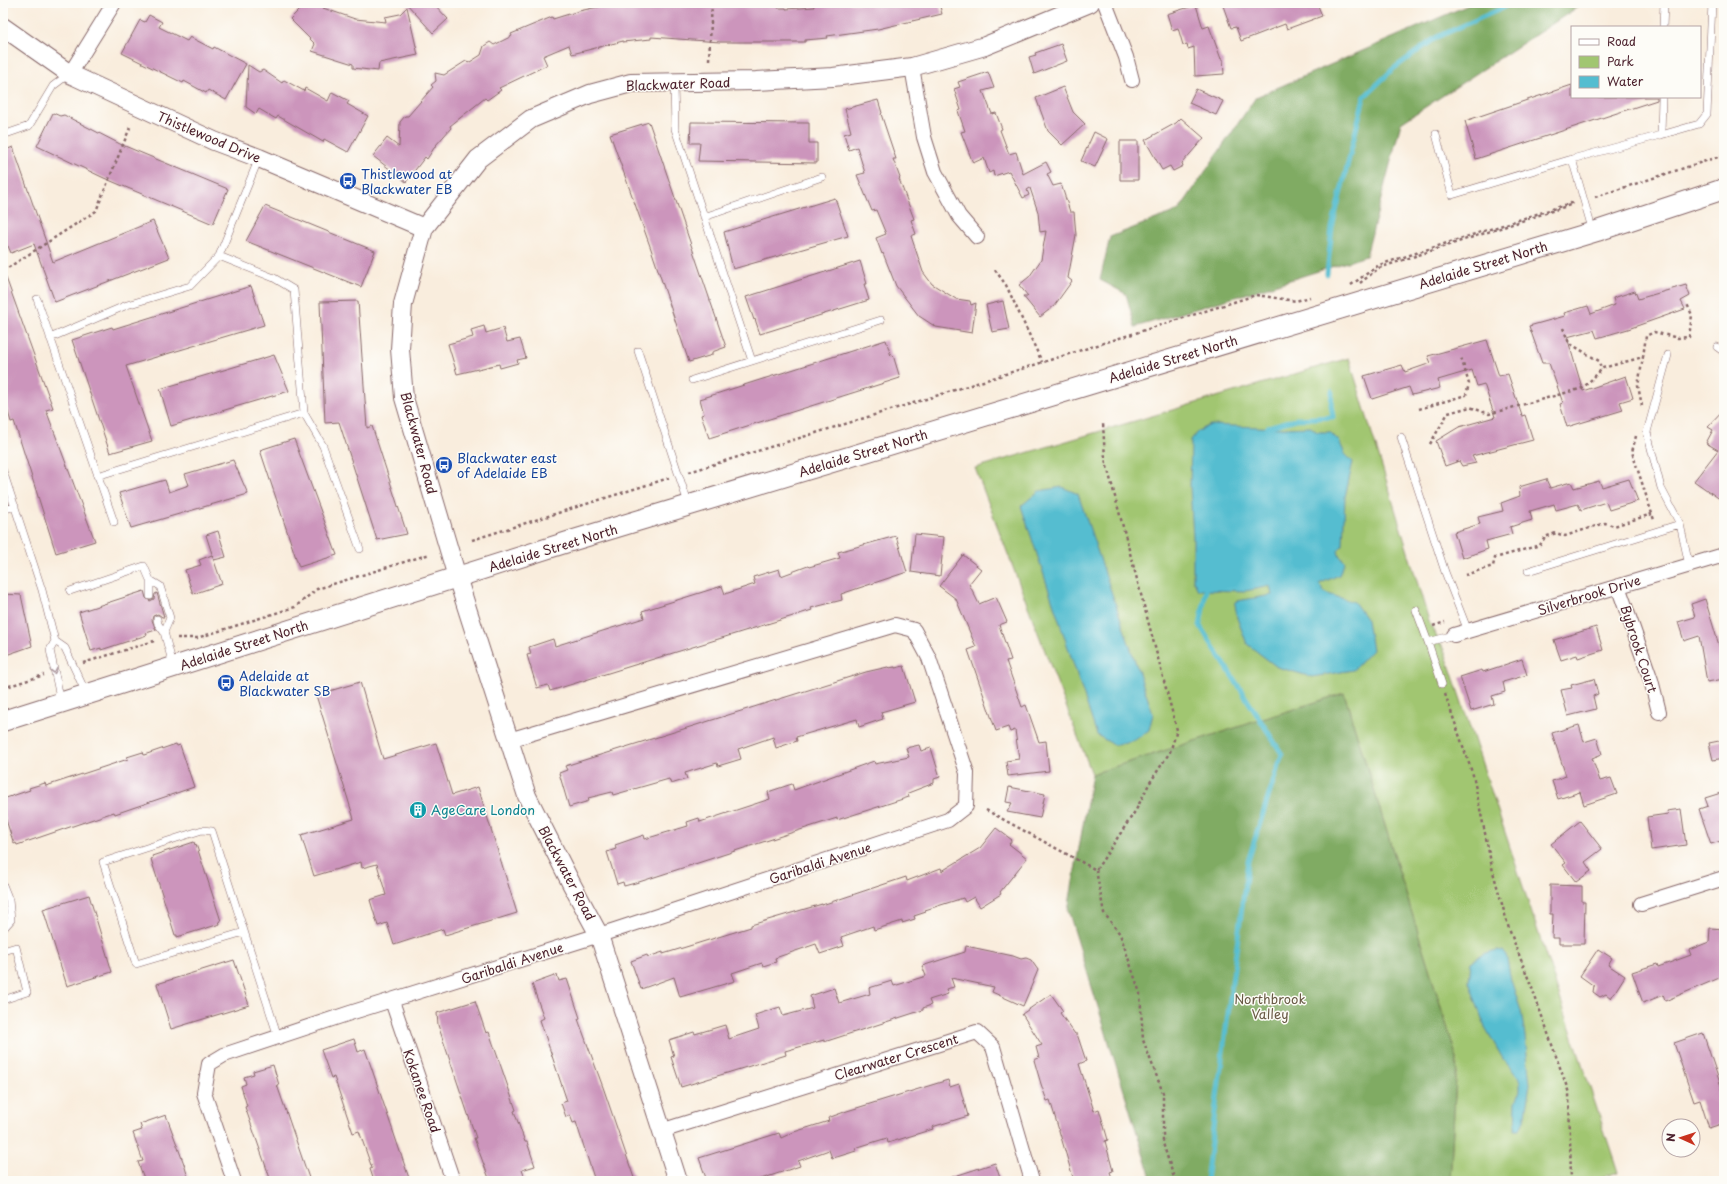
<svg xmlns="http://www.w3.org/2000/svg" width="1727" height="1184" font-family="'Playpen Sans',sans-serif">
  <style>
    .green { fill: #a1c671; stroke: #76724e }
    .forest { fill: #80ab63; stroke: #656547 }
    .water { fill: #54bdd0; stroke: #4f6e7e }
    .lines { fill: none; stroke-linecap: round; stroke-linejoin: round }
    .stream { stroke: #54bdd0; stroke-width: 5 }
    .building { fill: #cc95bc }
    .service-casing { stroke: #876769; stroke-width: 8 }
    .minor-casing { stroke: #876769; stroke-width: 16 }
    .tertiary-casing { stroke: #876769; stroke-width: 20 }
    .secondary-casing { stroke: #876769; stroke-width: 22 }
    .path { stroke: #876769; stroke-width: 2.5; stroke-dasharray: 3 3; stroke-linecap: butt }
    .service { stroke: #fff; stroke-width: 7 }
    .minor { stroke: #fff; stroke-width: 14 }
    .tertiary { stroke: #fff; stroke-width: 18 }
    .secondary { stroke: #fff; stroke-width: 20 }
    .oneway { stroke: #ae9aa0 }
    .labels { text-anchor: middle; stroke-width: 3; stroke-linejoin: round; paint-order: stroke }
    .street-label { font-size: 13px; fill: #4a1f2b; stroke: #fdfcf7 }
    .transit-label { font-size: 13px; fill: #164399; stroke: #fdfcf7; text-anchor: start }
    .culture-label { font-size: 13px; fill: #0d838f; stroke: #fdfcf7; text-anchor: start }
    .park-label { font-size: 13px; fill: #685944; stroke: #fdfcf7 }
  </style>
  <rect width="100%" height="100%" fill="#fdfcf7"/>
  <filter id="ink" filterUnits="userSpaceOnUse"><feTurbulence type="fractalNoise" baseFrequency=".025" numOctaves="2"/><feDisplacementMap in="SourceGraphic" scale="8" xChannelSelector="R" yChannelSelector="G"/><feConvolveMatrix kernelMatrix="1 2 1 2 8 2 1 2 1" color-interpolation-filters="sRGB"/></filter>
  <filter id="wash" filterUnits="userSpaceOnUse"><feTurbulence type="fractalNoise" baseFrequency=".012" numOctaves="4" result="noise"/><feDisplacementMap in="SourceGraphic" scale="16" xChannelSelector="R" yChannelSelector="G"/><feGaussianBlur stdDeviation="0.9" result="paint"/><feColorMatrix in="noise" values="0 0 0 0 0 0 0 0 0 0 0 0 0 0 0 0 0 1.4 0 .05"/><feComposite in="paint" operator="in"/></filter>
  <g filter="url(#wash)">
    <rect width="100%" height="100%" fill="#f9eddd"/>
    <path class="green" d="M1349 358 1430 624 1445 652 1618 1172 1592 1181H1450L1457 1059 1344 693 1092 774 975 468Z"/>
    <path class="forest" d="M1473 3H1584L1401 123 1366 256 1252 292 1135 327 1126 294 1100 280 1110 237 1179 210 1256 97Z
      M1344 693 1457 1059 1450 1181H1149L1150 1175 1068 910 1092 774Z"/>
    <path class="water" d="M1210 425 1282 428 1311 427 1317 432H1330L1339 441 1345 454 1353 462 1345 497 1343 545 1338 550 1339 555 1345 562 1339 575 1319 584 1325 593 1354 602 1367 620 1372 650 1353 670 1312 677 1277 667 1247 644 1237 618 1235 604 1237 601 1272 595 1270 586 1246 591 1198 590 1193 580V537L1190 487 1191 440 1197 432Z
      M1062 487 1078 494 1153 714 1149 730 1135 740 1114 745 1097 735 1021 506 1039 491Z
      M1497 950 1503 951 1506 955 1511 980 1521 1011 1525 1036 1530 1084 1524 1120 1520 1130H1515L1516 1103 1520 1091V1083L1518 1077 1503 1059 1485 1027 1469 982 1471 962 1483 954Z"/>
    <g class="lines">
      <path class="stream" d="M1327 274 1332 228 1364 97 1393 69 1437 37 1503 8 1508 3
        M1265 432 1268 427 1296 419 1333 417 1331 405 1332 391
        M1206 1181 1248 861 1282 754 1200 626 1207 584"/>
    </g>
    <g id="blocks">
      <path class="building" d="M306 3H328L323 8 355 19 386 22 385 17 400 14 407 7 418 55 379 63 378 71 353 68V64L312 51 315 44 290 19Z
        M406 3H433L448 19 433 33Z
        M617 3H778V8H786V9L814 7 813 3H939L942 14 878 29 827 36 828 38 805 40V42H720L651 37V39L623 42V41L572 54 569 45 543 56 547 65 499 88 501 90 487 100 485 98 450 126 451 128 436 145 427 159 425 157 406 182 373 156 387 138 399 147 400 122 405 116H408L433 87 431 85 436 81 435 73 444 75 466 61 470 62 481 55 484 46 490 42 494 45 512 36 511 34 552 17 553 19 579 11Z
        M1222 3H1317L1322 16 1287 29 1285 24 1241 41 1236 27 1231 28Z
        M1196 5 1203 28 1209 26 1221 59H1223L1224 74 1195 76 1194 47 1188 49 1187 44 1183 45 1178 28 1172 30 1167 14Z
        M149 15 162 22 159 27 187 41 190 37 213 49 214 47 246 64 226 100 208 90 206 93 184 81 183 83 122 53 140 20 145 22Z
        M1061 44 1067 61 1034 74 1029 57 1036 55 1035 53Z
        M248 65 259 72 263 70 282 83 284 80 304 91 305 88 328 101 332 92 349 101 347 104 368 116 348 152 324 139 323 142 278 116 276 119 259 109 256 114 246 107Z
        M988 72 994 88 983 91 992 114 996 113 1002 129 1000 130 1009 154 1016 152 1023 174 1046 162 1051 172 1047 174 1053 186 1061 184 1070 212H1074L1076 235 1068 278 1072 281 1054 306 1040 317 1023 296H1028L1019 285 1029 277 1041 260 1046 231 1040 232 1038 212 1030 188 1027 190 1029 195 1023 198 1009 171 994 176 993 171 989 173 984 158 973 163 961 132 965 131 958 111 961 110 954 89 960 87 958 82Z
        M1572 85V97H1657V100L1476 159 1465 121Z
        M1063 87 1073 112 1085 124 1062 145 1048 131 1036 98Z
        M1196 89 1223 101 1216 115 1189 103Z
        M878 100 882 113 881 114 896 159H893L900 178 899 179 914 219 911 220 916 234 911 236 923 272 932 284 956 299 970 301 971 305 976 303 972 333 936 327 919 316 896 286 883 253 882 254 876 238 886 234 876 210 872 211 857 175 865 173 857 147 849 150 844 134 851 132 845 109Z
        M53 113 60 116 64 115 120 144 228 189 213 224 104 178 37 146Z
        M1181 118 1204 138 1182 163 1183 166 1173 171 1170 166 1162 170 1145 140 1176 123Z
        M649 122 726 347 712 352V355L689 362 651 249 610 134Z
        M691 122 809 123V143H817V163L698 161 700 143H690Z
        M1094 132 1108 139 1095 167 1081 161Z
        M1120 141H1138V180H1120Z
        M13 147 53 262 153 221 169 258 55 302 34 244 11 253 8 246H6L3 238V151Z
        M835 198 848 236 733 269 724 232Z
        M265 206 375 251 361 287 246 241Z
        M860 261 867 284H864L869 300 760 334 755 319 754 320 746 297Z
        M3 275H5L53 408 46 410 95 541 56 553 14 421 11 422 3 395Z
        M1686 285 1690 296 1681 301 1685 309 1628 329 1597 338 1594 330 1567 337 1583 391 1626 376 1633 398 1620 402 1623 410 1567 427 1560 404 1563 403 1549 363H1542L1529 326 1565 316 1564 313 1588 306 1591 314 1615 305 1613 298 1635 291 1638 299Z
        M251 286 264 325 126 366 152 441 110 453 72 340 112 327 113 329Z
        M358 301 367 428 372 426 407 534 377 540 339 422 325 423 320 302Z
        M1003 301 1009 329 992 332 986 305Z
        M484 326 486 333 503 328 507 342 520 339 526 358 517 360 518 363 500 368 499 364 457 374 448 344 473 337 471 330Z
        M886 340 891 356 893 355 900 378 709 438 701 415 704 414 700 399Z
        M1487 340 1499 376 1508 374 1522 416 1525 415 1533 440 1472 456 1476 463 1462 466 1459 461 1445 466 1436 441 1459 427 1495 417 1484 384 1477 386 1472 370 1438 380 1440 388 1412 395 1409 387 1372 399 1364 376 1402 365 1405 372 1431 363 1428 356Z
        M274 355 289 391 171 426 160 389Z
        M1724 410V502L1694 481 1718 450 1706 443 1713 430 1708 427Z
        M294 439 337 555 299 567 260 450Z
        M233 460 248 494 131 528 119 493 165 480 169 492 189 485 185 474Z
        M1546 479 1550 488 1571 482 1574 488 1599 481 1602 487 1629 479 1638 501 1609 510 1606 502 1581 510 1578 504 1556 510 1554 504 1530 511 1532 520 1510 527 1512 534 1486 541 1488 549 1462 558 1454 532 1480 524 1478 517 1503 511 1501 503 1520 496 1519 487Z
        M218 531 226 557 214 560 206 535Z
        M915 534 944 537 940 576 911 572Z
        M896 536 907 572 841 594 842 600 811 608 812 610 793 616 550 691 548 685 537 688 527 655 531 654 529 647 553 639 555 646 644 618 642 611 722 586 725 594 755 584 753 577 779 569 781 576 808 566 809 567 840 558 838 552Z
        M212 555 222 584 193 594 185 570 201 565 199 560Z
        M963 555 981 569 969 584 979 604 996 597 1007 622 999 625 1011 660 1006 661 1022 707 1026 705 1039 742 1046 741 1049 771 1008 776 1006 761 1019 759 1015 730 1010 732 1008 727 996 731 968 650 976 647 956 599 939 586Z
        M144 591 146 598 150 601 154 599 155 594 157 593 164 617H162L158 614 153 616 152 620 156 630 146 633 147 635 101 650V648L91 651 79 612Z
        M3 594 21 595 32 646 3 656Z
        M1705 599 1721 652 1724 651V679L1707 682 1699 636 1684 641 1678 622 1695 617 1691 604Z
        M1596 627 1603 650 1578 658 1577 655 1561 660 1554 640Z
        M1522 659 1527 675 1503 682 1505 692 1492 696 1494 704 1471 711 1460 677 1482 670 1483 672Z
        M904 666 915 702 881 712 883 719 859 727 857 719 796 737 797 741 776 748 773 737 738 749 741 759 718 766 717 763 685 773 687 779 671 784 669 779 613 795 612 792 588 798 589 801 569 807 559 773 567 770 565 766 866 672 888 667 889 668 895 667V668Z
        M1594 679 1598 694 1593 696 1596 709 1568 716 1561 690 1572 688 1571 685Z
        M360 682 383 759 436 743 452 795 478 787 517 913 445 935 443 929 394 945 387 923 378 926 370 900 386 895 377 864 362 868 361 862 314 876 301 835 354 819 316 695Z
        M1579 725 1584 742 1597 738 1602 754 1592 758 1600 781 1611 778 1617 794 1584 805 1580 792 1558 799 1552 781 1566 776 1552 733Z
        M1724 740V758L1713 760 1709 743Z
        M176 744 177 746 180 745 194 787 115 814 114 812 111 813 17 845 16 843 14 844 3 811V799L30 790 29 788 45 783 46 786 128 759 127 757 143 752 144 755Z
        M919 745 921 751 931 748 940 777 934 779V783L908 793 909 797 837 820V818L639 882 624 886 623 882 617 884 607 852 616 849 615 845 644 835 645 839 688 826 687 822 699 818 700 822 770 799 768 792 792 784 794 790 874 761 875 764 909 757 906 748Z
        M1009 787 1045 794 1040 818 1007 812 1012 803 1006 802Z
        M1724 792V840L1711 844 1699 809 1708 806 1705 798Z
        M1681 809 1686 845 1651 850 1647 817 1668 814 1667 811Z
        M1580 821 1602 849 1585 862 1591 871 1576 882 1563 865 1566 863 1551 844Z
        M996 828 1012 840 1009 844 1027 858 1000 892 1001 894 980 907 974 897 965 902 963 898 925 910 926 912 914 916 915 919 902 923V921L874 930 873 926 841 937 844 946 820 954 816 944 775 958 776 962 763 966 762 963 732 973 735 981 680 997 674 977 641 989 631 961 647 955 648 957 663 952V954L751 927V925L822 904V905L906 877 907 881 941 868 942 871 980 848Z
        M194 842 195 845 196 844 221 921H219L220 924 177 937V935H175L151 859 153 858 152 856Z
        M1550 885 1582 886V902H1585L1584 944H1559V938H1552L1553 914H1550Z
        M89 895 112 972 67 986 43 909Z
        M1710 928 1724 929V976L1665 1001 1663 995 1643 1003 1632 972 1657 964 1658 967 1691 955 1689 950 1709 942Z
        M966 946 1013 956 1021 959 1026 958 1031 960 1038 970 1023 1006 992 992 994 987 951 978 954 987 946 989 948 994 929 1000 931 1005 923 1008V1010L824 1042V1040L785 1051 786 1055 681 1087 671 1057 674 1056 669 1040 694 1032 695 1034 725 1025 729 1039 759 1029 755 1015 780 1007 783 1016 813 1008 810 996 834 988 839 1003 870 994 869 988 892 981 894 986 926 976 922 966 965 952Z
        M1598 949 1612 958 1608 965 1625 976 1611 998 1606 994 1600 997 1593 992 1594 986 1580 976Z
        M234 960 249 1005 171 1029 157 984Z
        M557 975 559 981 567 979 580 1018 578 1019 604 1090 635 1181H595L576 1122 573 1123 570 1115 566 1117 561 1103 567 1101 540 1020 544 1018 532 984Z
        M1051 994 1063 1011 1060 1013 1075 1034H1077L1086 1061 1079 1064 1094 1111 1099 1109 1108 1140 1105 1141 1113 1171 1110 1172 1113 1181H1074L1050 1100 1047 1101 1041 1084 1034 1060 1039 1058 1036 1047 1042 1045 1022 1014Z
        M475 1001 486 1033 489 1032 516 1110 514 1111 525 1142H527L535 1166 522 1170 526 1181H490L474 1138H476L438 1025 437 1013Z
        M1703 1033 1724 1095V1123L1709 1128 1700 1100 1694 1102 1674 1043Z
        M354 1039 358 1052 365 1049 410 1181H374L370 1169 372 1168 359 1131 353 1133 334 1077 331 1078 321 1050Z
        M273 1065 279 1085H277L310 1181H271L245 1107 247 1106 241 1086 246 1084 244 1077 254 1074 253 1071Z
        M948 1080 950 1087 959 1084 968 1116 932 1127 933 1129 888 1143 887 1138 855 1148 856 1151 840 1156 832 1158 829 1150 798 1161 800 1166 755 1181H707L699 1158 779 1133 781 1138 794 1132 829 1121 828 1118 847 1111Z
        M166 1115 184 1164 189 1181H145L138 1162 143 1161 133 1133 142 1130 140 1124Z
        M995 1163 1001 1181H949V1178Z"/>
    </g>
  </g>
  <g filter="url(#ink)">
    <use href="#blocks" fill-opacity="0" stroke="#876769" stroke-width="1"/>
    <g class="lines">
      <defs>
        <path id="service" d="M1663 27 1664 3
          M674 83 675 129 752 361
          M1436 134 1452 195 1572 159 1661 135 1662 97
          M3 135 29 126 53 86 69 74
          M1661 135 1699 124 1707 114 1712 3
          M259 158 219 256 274 278 294 290 304 413 323 446 360 549
          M1572 159 1593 232
          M704 217 822 177
          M37 299 114 522
          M50 338 127 305 190 286 219 256
          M1717 347 1724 352
          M638 351 688 503
          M1668 355 1647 432 1661 488 1680 524
          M692 380 881 320
          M1401 437 1445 572 1468 631
          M3 471 42 590 55 641 65 648 86 693
          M97 476 304 413
          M3 510 15 506
          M1528 571 1680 524 1689 565
          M70 591 144 566 150 580
          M150 596V580L160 586 170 618 164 632
          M1416 610 1428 642
          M157 619 158 624 164 632 173 665
          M55 641 50 650 61 702
          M1442 684 1428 642 1454 635
          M3 885 9 900 11 920 3 929
          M244 932 136 964 103 862 202 830 212 831 278 1037
          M3 951 16 947 27 992 3 1000"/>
        <path id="minor" d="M1105 3 1126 57 1132 80
          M912 67 924 137 935 172 959 216 977 237
          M70 74 114 3
          M1618 586 1651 680 1659 712
          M1454 635 1724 555
          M1641 904 1724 878
          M392 1001 453 1181
          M661 1131 977 1032 993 1047 1032 1181
          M234 1181 204 1093 209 1064 224 1055 350 1013 615 930 948 820 966 806 967 773 929 658 914 630 895 625 509 740"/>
        <path id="tertiary" d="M3 27 70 74 214 141 259 158 424 228
          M678 1181 599 935 571 883 527 796 457 577 404 398 400 349 403 304 424 228 478 159 531 119 590 94 631 83 756 81 833 77 912 67 985 46 1090 3"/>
        <path id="secondary" d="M3 721 574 540 1597 231 1724 189"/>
      </defs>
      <use href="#service" class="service-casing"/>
      <use href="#minor" class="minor-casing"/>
      <use href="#tertiary" class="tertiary-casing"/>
      <use href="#secondary" class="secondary-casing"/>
      <path class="path" d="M709 60 712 3
        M1595 197 1724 155
        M995 270 1006 285 1042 362
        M3 271 96 211 131 125
        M1360 283 1379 268 1573 204
        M1351 285 1379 265 1574 202
        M1563 328 1569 343 1599 361 1601 370
        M1642 406 1638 386 1643 357
        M1419 409 1466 395 1469 384 1461 357
        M1636 436 1632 452 1654 520
        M1430 444 1448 413 1470 407 1489 414 1583 388 1603 368 1643 357 1646 336 1654 332 1678 338 1689 337 1692 315 1687 304
        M689 472 923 400 1256 295 1296 301 1310 297
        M472 540 669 478
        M1465 575 1493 566 1495 558 1540 545 1545 537 1556 533 1565 536 1605 523 1614 526 1652 514
        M1433 626 1445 622
        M177 638H197L295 607 317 589 430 554
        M83 663 154 641
        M3 688 44 675
        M1445 694 1473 775 1493 872 1509 929 1532 988 1569 1093 1571 1181
        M986 810 1096 870 1136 810 1149 784 1170 752 1177 730 1105 459 1103 423
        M1096 870 1104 913 1120 934 1140 993 1143 1040 1163 1093V1143L1175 1181"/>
      <use href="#service" class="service"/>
      <use href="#minor" class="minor"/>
      <use href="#tertiary" class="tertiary"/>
      <use href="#secondary" class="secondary"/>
    </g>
    <defs><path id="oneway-chevron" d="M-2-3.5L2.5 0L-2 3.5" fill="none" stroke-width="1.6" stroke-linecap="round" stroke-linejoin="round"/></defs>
    <use class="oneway" href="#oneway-chevron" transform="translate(54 671) rotate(78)"/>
  </g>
  <defs>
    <symbol id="bus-disc" viewBox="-11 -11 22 22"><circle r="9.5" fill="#1a4fb4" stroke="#fdfcf7"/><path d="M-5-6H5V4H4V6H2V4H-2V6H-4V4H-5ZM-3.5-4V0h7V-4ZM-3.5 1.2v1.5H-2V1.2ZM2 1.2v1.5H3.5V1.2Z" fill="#fff"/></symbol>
    <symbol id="building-disc" viewBox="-11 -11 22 22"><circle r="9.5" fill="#0f9aa8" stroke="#fdfcf7"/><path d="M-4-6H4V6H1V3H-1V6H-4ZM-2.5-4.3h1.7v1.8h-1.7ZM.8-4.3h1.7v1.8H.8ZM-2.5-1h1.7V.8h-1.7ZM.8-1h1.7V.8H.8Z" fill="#fff"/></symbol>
  </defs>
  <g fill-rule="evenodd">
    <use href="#bus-disc" x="338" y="171" width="20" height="20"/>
    <use href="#bus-disc" x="434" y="455" width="20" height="20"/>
    <use href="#bus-disc" x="216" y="673" width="20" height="20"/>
    <use href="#building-disc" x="408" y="800" width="20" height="20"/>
  </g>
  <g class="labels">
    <g class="street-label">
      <text transform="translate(678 84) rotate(-2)" y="5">Blackwater Road</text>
      <text transform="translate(209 137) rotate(23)" y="5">Thistlewood Drive</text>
      <text transform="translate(1483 265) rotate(-17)" y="5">Adelaide Street North</text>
      <text transform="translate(1173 359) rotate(-17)" y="5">Adelaide Street North</text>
      <text transform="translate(419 443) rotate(75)" y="5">Blackwater Road</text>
      <text transform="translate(863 453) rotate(-17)" y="5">Adelaide Street North</text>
      <text transform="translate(553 548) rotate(-17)" y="5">Adelaide Street North</text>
      <text transform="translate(1589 595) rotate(-17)" y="5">Silverbrook Drive</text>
      <text transform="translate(244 645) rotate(-18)" y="5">Adelaide Street North</text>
      <text transform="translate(1639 649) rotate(72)" y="5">Bybrook Court</text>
      <text transform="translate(820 863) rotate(-18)" y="5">Garibaldi Avenue</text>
      <text transform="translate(567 873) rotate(62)" y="5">Blackwater Road</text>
      <text transform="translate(512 963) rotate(-18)" y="5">Garibaldi Avenue</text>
      <text transform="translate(896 1057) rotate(-17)" y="5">Clearwater Crescent</text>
      <text transform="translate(422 1091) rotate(71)" y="5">Kokanee Road</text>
    </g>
    <g class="transit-label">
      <text x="361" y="179">Thistlewood at<tspan x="361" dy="15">Blackwater EB</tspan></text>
      <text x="457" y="463">Blackwater east<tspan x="457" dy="15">of Adelaide EB</tspan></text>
      <text x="239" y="681">Adelaide at<tspan x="239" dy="15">Blackwater SB</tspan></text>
    </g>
    <g class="culture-label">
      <text x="431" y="815">AgeCare London</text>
    </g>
    <g class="park-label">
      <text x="1270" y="1004">Northbrook<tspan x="1270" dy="15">Valley</tspan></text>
    </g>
  </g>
  <rect width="1727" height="1184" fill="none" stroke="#fdfcf7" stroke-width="16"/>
  <rect x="1571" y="26" width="130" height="72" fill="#fdfcf7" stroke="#b5a4a5"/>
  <rect x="1579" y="39" width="20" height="6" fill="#ffffff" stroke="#b5a4a5"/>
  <text x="1607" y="46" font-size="12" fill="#4a1f2b">Road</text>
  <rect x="1579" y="56" width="20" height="12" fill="#a1c671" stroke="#b5a4a5"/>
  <text x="1607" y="66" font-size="12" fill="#4a1f2b">Park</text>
  <rect x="1579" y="76" width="20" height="12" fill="#54bdd0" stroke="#b5a4a5"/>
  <text x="1607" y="86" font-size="12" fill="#4a1f2b">Water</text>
  <g transform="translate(1681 1138) rotate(273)"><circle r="19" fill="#fdfcf7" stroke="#b5a4a5"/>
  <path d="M0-3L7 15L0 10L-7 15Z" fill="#c8321e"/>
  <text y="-6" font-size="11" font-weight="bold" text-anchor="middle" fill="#4a1f2b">N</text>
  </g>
</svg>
